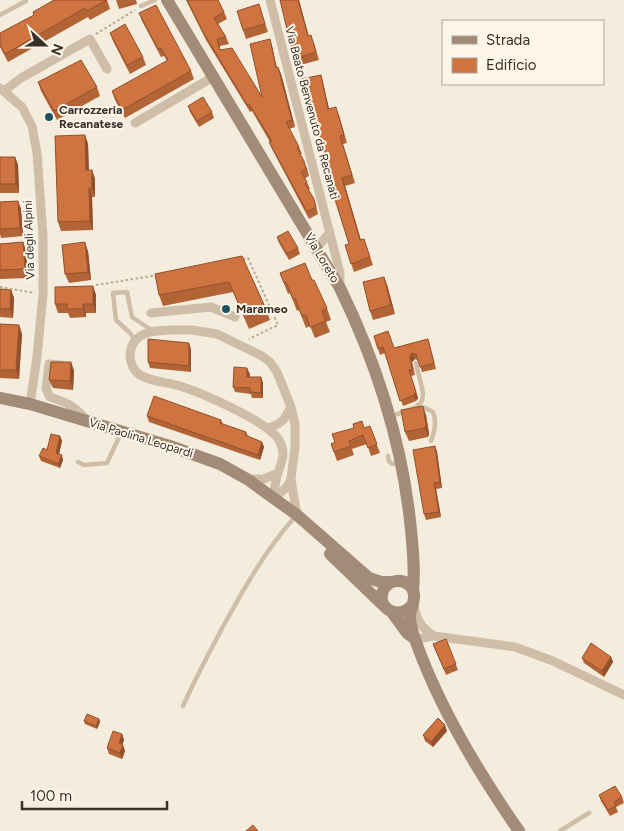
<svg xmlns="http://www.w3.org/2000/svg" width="624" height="831" font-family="Figtree,sans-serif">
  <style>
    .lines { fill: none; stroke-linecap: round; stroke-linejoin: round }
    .path { stroke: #baa891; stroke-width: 2; stroke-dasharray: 2.5 2.5; stroke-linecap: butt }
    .lane { stroke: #cebea7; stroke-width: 4.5 }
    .street { stroke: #cebea7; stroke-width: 9 }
    .secondary { stroke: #a28c78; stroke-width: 12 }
    .wall { fill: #b26437 }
    .shaded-wall { fill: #91512d }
    .building { fill: #cf7440; stroke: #91512d }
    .poi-dot { fill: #1a525f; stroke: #fbf5ea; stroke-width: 2 }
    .labels { text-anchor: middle; stroke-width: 4; stroke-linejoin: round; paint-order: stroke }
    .poi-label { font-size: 12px; font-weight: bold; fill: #3a3028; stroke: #fbf5ea; text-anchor: start }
    .street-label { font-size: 12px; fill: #3a3028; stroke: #fbf5ea }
  </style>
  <rect width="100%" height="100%" fill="#f4ecdd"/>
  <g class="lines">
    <path class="path" d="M96 34 135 10
      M243 259 248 258 278 325 249 339
      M96 285 158 275
      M0 287 35 293"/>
    <path class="lane" d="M141 6 155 0
      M0 15 26 1
      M135 340 130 333 116 320 113 293 127 292 132 317 153 331
      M418 408H425L433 412C437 422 435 431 431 441
      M391 416C432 403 425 403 416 363
      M388 456 389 461 392 464 399 463
      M78 462 84 465 107 463 121 433
      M183 706C196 677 211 649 226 621 246 585 266 550 293 519
      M560 831 589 813"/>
    <path class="street" d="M270 0 340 273V286
      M0 88 22 107 32 126 37 153 43 236V294L37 357 30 404
      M4 91 21 78 90 39 107 69
      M135 123 213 77
      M316 249 330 232
      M151 313 211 307 235 317
      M192 330 217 334 262 356 270 362 277 372 291 407 295 424V447L291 479 287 487 274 498C274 490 275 483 277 476 281 462 287 454 279 440 267 421 202 393 180 386 167 382 152 382 140 375 134 371 130 363 130 356 131 324 170 331 192 330Z
      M61 365 49 364 46 389 50 397C69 403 75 407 88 421
      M267 428C281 425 285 419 291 407
      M247 479H264L278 473
      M291 480 297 515
      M414 604C416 619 421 628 434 636
      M415 639 434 636 515 647 553 661 624 695"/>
    <path class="secondary" d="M167 0 340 288C377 364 403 445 411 530 413 552 415 568 413 591
      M0 398 30 404 170 446 220 464 247 479 297 515 369 578 381 582H391
      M330 554 384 606
      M413 604C401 621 376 610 383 591 387 580 403 577 411 587 418 596 411 606 410 616 410 625 413 634 416 642 440 709 478 772 519 831
      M391 611 407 633 415 639"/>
  </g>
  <path class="wall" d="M107 0 110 9 90 20 88 17 8 62 0 47V33L34 15 33 12Z
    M116 0H136L137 4 119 9Z
    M186 0H218L224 12 227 19 218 24 226 37 229 44 220 46V50L262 97 270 39 272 46 277 68 278 67 281 74 295 127 289 129 299 147 302 154H300L307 168 309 176 305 178 310 189 308 190 316 206 318 214 309 219 272 149 269 142H270L252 111 250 112 206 40Z
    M299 0 308 36 314 43 319 60 297 66 294 59Z
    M259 4 268 32 246 39 243 30Z
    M139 13 191 71 194 79 125 118 115 100 112 91 167 61 164 56 161 57 142 21Z
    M110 33 143 57 146 65 130 74 113 41Z
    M321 75 323 83 329 109 339 115 347 143 343 144 355 183 345 186 361 240 364 239 373 265 354 272 345 245 349 244 325 153 312 111H310L307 103Z
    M38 82 97 87 100 96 57 120 41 91Z
    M188 106 212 112 214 118 199 127 190 112Z
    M85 135 88 144 89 170H92L95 179V197H92L93 230 61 231 58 222Z
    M0 157H15L18 165 19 193H0Z
    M18 201 21 209 23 236 1 238 0 234V202Z
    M277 237 298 248 300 254 289 260 279 243Z
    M23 242 26 251 28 278 0 279V244Z
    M88 251 91 280 69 283 65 274Z
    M242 256 266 309 270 320 249 329 233 292 163 306 159 295Z
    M280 273 312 280 327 308 331 320 326 322 330 332 315 338 310 326 306 328 299 310 297 311 290 293 288 294Z
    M384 277 387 285 395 314 373 320 370 311Z
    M93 286 96 295V313H86V317L70 318 68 313H58L55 304Z
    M0 289 11 290 14 298 13 318 0 317Z
    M0 324 19 325 22 334 19 379 0 378Z
    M374 336 394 348 428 339 436 369 422 372 418 360 415 359 412 362 415 375 411 376 418 398 416 401 403 406 385 353 380 355Z
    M191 349V372L150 368 148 362Z
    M71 362 74 371 73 390 53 388 49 380Z
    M250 374 249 377H261L263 383V398H252L251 394 235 392 233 387Z
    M426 415 429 434 428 437 409 441 405 432Z
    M147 416 221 420 223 424 246 432 248 436 262 442 264 447 260 460 149 422Z
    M370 426 380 453 371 456 367 444 352 449 354 455 337 461 331 444Z
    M60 436 62 441 59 454 63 460 60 468 41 461 39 456Z
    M435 446 437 452 442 488 436 489 441 517 426 520 424 514Z
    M446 639 458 670 446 675 433 644Z
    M611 657 613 662 604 677 584 663 582 658Z
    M99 719 100 722 97 729 85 724 84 721Z
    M447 731 433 747 425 741 423 735Z
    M122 734 124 740 122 745 125 751 122 759 109 754 107 748Z
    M599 795 622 797 624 803 616 807 618 812 610 816 601 801Z"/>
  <path class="shaded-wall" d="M298 0H299L311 44 308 36Z
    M270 39 272 46 278 75 276 68Z
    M278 67 281 74 295 127 292 120Z
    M321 75 323 83 331 117 328 109Z
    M85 135 88 144 89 179 86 170Z
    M15 157 18 165 19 193 16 184Z
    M92 170 95 179V197L92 188Z
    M342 178 345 186 363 248 360 240Z
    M89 188 92 197 93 230 90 221Z
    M18 201 21 209 23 236 20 228Z
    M23 242 26 251 28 278 25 269Z
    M85 242 88 251 91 280 88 272Z
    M384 277 387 285 395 314 391 305Z
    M93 286 96 295V313L93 304Z
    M11 290 14 298 13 318 10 309Z
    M83 304 86 313V317L83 309Z
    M19 325 22 334 19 379 16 370Z
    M189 343 191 349V372L189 366Z
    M412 353 415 359 412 362 415 375 410 357Z
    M71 362 74 371 73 390 70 381Z
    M247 368 250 374 249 382 247 377Z
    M409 370 418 398 416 401 414 395Z
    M261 377 263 383V398L261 393Z
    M423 406 426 415 429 434 428 437 425 428Z
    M60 436 62 441 58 458 56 453Z
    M262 442 264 447 260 460 258 455Z
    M435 446 437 452 442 488 440 482Z
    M62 455 63 460 60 468 58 464Z
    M434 483 436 489 441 517 439 512Z
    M611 657 613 662 604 677 602 671Z
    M99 719 100 722 97 729 96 726Z
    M445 725 447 731 433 747 431 742Z
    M122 734 124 740 121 749 119 743Z
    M123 745 125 751 122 759 120 753Z"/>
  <path class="building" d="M54 0H107L87 11 85 8 5 54 0 45V33L34 15 33 12Z
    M187 0H218L224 12 214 18 226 37 217 39 220 50 232 48 262 97 250 44 270 39 276 68 278 67 292 120 286 122 299 147 297 148 304 161 306 169 301 172 307 182 305 184 314 199 316 207 307 212 269 142 272 141 249 104 247 105 203 32Z
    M280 0H298L308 36 311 35 316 52 294 59Z
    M259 4 265 24 243 30 237 11Z
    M156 5 191 71 122 110 112 91 168 60 161 48 158 49 139 13Z
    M125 24 143 57 127 65 110 33Z
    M81 60 97 87 54 111 38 82Z
    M321 75 328 109 336 107 344 135 340 136 352 175 342 178 360 240 364 239 370 257 351 264 345 245 349 244 321 155 325 153 309 102 307 103 301 79Z
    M203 97 212 112 197 121 188 106Z
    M85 135 86 170H92V188H89L90 221 58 222 55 136Z
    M0 157H15L16 184H0Z
    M18 201 20 228 0 229V202Z
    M288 231 298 248 287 254 277 237Z
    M23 242 25 269 0 270V244Z
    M85 242 88 272 65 274 62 245Z
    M242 256 266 309 245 318 229 282 159 295 155 274Z
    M305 263 312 280H314L327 308 322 311 326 321 310 327 306 315 302 316 295 298 293 299 286 282 284 283 280 273Z
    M384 277 391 305 370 311 363 282Z
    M93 286V304H83V309H67V304H55V287Z
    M0 289 11 290 10 309H0Z
    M0 324 19 325 16 370H0Z
    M388 331 394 348 428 339 434 363 420 367 416 354 412 353 410 357 412 369 409 370 416 392 414 395 400 401 383 347 378 349 374 336Z
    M148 339 189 343V366L148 362Z
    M51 362H71L70 381 49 380Z
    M234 367 247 368V377H261V393L250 392V388L233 387Z
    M154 396 221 420 220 423 246 432 245 435 262 442 258 455 147 416Z
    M423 406 426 425 425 428 405 432 401 410Z
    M362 421 364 428 370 426 377 444 368 448 363 435 349 441 351 446 334 452 331 444 335 442 332 434 354 428 353 424Z
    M51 434 60 436 56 453 62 455 58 464 39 456 43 448 47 450Z
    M435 446 440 482 434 483 439 512 424 514 413 450Z
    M446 639 456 664 444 669 433 644Z
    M591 643 611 657 602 671 582 658Z
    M87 714 99 719 96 726 84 721Z
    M438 718 445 725 431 742 423 735Z
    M113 731 122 734 119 743 123 745 120 753 107 748Z
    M615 786 622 797 614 802 616 806 608 810 599 795Z
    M253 825 258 831H246Z"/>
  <g class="poi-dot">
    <circle cx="49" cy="117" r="5"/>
    <circle cx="226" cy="309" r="5"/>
  </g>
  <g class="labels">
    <g class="poi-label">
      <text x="59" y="114">Carrozzeria<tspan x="59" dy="14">Recanatese</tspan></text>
      <text x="236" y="313">Marameo</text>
    </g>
    <g class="street-label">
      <text transform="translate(312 113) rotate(75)" y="4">Via Beato Benvenuto da Recanati</text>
      <text transform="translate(29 240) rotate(-92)" y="4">Via degli Alpini</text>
      <text transform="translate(322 258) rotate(59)" y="4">Via Loreto</text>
      <text transform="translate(141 438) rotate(17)" y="4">Via Paolina Leopardi</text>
    </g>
  </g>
  <rect x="442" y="20" width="162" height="65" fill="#fbf5ea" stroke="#aea69c"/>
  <rect x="452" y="36" width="25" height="8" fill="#a28c78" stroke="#aea69c"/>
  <text x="486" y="45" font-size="15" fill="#3a3028">Strada</text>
  <rect x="452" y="58" width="25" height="15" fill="#cf7440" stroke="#aea69c"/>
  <text x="486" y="70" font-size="15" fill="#3a3028">Edificio</text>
  <g transform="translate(45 45) rotate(111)" stroke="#fbf5ea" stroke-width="4" paint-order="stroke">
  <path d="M0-4L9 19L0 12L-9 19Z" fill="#3a3028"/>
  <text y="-8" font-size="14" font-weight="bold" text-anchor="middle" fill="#3a3028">N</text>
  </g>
  <path d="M22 801v8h145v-8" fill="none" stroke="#3a3028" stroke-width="2.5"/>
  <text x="30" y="801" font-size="15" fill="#3a3028" stroke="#fbf5ea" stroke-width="4" paint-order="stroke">100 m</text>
</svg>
